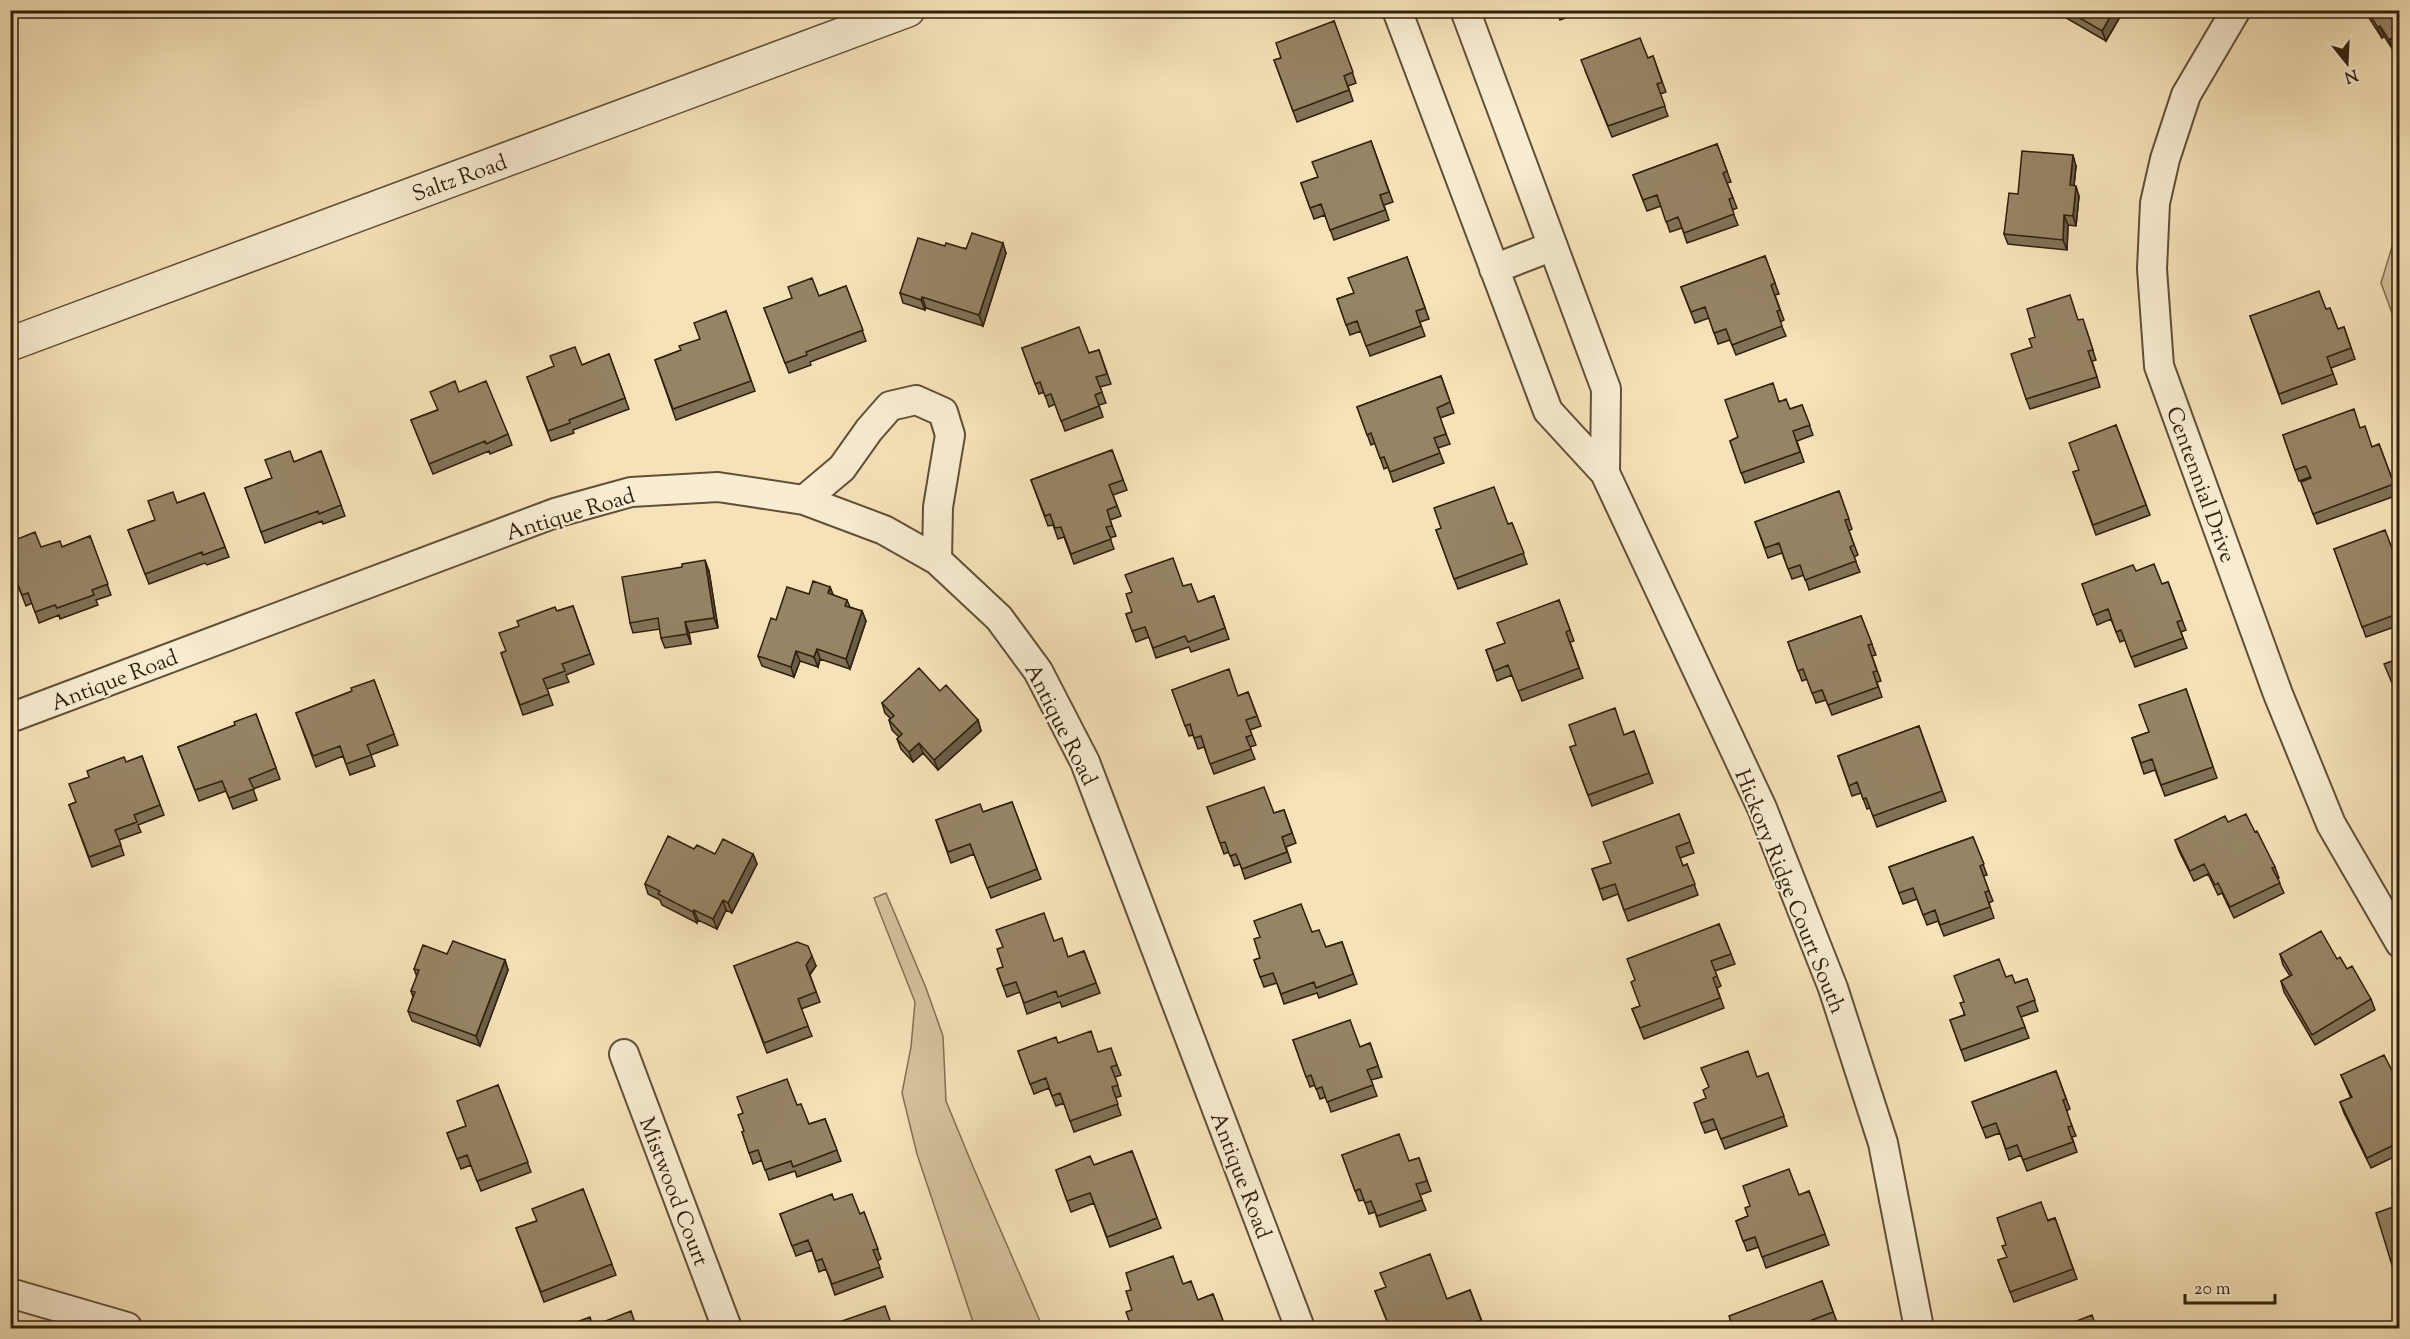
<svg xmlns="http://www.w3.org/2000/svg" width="2410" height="1339" font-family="'Sorts Mill Goudy',serif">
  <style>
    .green { fill: #d4c19b; stroke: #827053; stroke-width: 1.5 }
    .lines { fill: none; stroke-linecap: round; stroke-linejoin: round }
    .minor-casing { stroke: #615036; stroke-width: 32 }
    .tertiary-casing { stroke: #615036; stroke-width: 36 }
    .minor { stroke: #f8ecd2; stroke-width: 28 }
    .tertiary { stroke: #f8ecd2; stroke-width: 33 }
    .wall { fill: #817257; stroke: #301f0b; stroke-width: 1.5 }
    .shaded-wall { fill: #695c47; stroke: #301f0b; stroke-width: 1.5 }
    .building { fill: #968465; stroke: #301f0b; stroke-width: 1.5 }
    .labels { text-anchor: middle; stroke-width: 4.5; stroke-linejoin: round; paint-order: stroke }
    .street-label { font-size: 22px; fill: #301f0b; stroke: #f8ecd2 }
  </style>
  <rect width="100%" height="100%" fill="#f5e2b9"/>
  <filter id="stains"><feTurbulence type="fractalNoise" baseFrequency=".00333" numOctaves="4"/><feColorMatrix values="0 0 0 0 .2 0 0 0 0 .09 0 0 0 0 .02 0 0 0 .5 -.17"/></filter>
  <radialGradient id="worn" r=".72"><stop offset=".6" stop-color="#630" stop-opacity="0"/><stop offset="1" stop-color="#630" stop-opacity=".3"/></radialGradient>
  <path class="green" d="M2399 224 2400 332H2399L2381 283Z
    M886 893 926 988 943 1036 946 1101 974 1169 1043 1328H975L917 1154 902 1093 911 1047 915 1002 874 898Z"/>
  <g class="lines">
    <defs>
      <path id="minor" d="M1397 10 1548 411 1605 473 1762 808 1833 988 1883 1143 1919 1328
        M1465 10 1606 389 1605 473
        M2236 10 2186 95 2165 159 2155 203 2152 269 2159 366 2278 694 2331 824 2400 943
        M1494 269 1553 246
        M804 500 842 468 869 430 890 406 916 400 943 412 950 435 938 507 937 560
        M10 718 555 513 631 492 718 487 804 500 884 530 937 560 999 618 1038 671 1085 762 1300 1328
        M624 1054 727 1328
        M10 1293 127 1327"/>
      <path id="tertiary" d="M10 344 908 10"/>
    </defs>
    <use href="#minor" class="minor-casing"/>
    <use href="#tertiary" class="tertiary-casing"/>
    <use href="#minor" class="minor"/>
    <use href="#tertiary" class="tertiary"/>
  </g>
  <path class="wall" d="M1557 10H1586L1560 20Z
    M2059 10H2124L2106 41 2061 15Z
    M2364 10H2400V46L2393 50 2384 36 2382 38Z
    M1334 21 1356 83 1348 86 1353 101 1297 122 1274 60 1281 58Z
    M1653 56 1666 92 1660 94 1668 116 1612 137 1585 70 1648 58Z
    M1371 141 1393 202 1384 205 1389 220 1334 240 1325 215 1314 219 1301 183 1318 177Z
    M1717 144 1731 182 1727 183 1737 208 1732 210 1738 225 1687 243 1682 228 1670 232 1661 206 1647 211 1633 175Z
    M2076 166 2074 186 2079 196 2076 226 2068 225 2067 250 2008 244 2004 234 2018 194Z
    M945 246 1006 253 983 326 926 308 925 310 903 303 900 293Z
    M1765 256 1779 294 1775 295 1784 320 1780 322 1786 336 1736 355 1730 340 1718 344 1709 318 1695 323 1681 287Z
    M1407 257 1429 319 1420 322 1425 336 1370 356 1361 331 1350 335 1337 299 1354 293Z
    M846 286 866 341 810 362 811 365 789 373 764 308 819 296Z
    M2326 309 2338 329 2344 327 2355 359 2331 368 2337 384 2282 404 2250 316Z
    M726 311 755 391 676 420 655 360 681 350 700 339Z
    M2078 320 2086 329 2096 360 2092 361 2100 387 2030 409 2026 399 2032 347Z
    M1022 348 1089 353 1099 350 1111 384 1100 387 1106 403 1099 405 1103 417 1065 431 1055 404 1049 407 1044 392 1039 394Z
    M609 354 629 409 573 430 574 433 551 441 527 377 582 365Z
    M1441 376 1454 413 1440 418 1450 444 1438 448 1444 463 1393 482 1388 467 1384 469 1375 443 1371 445 1357 407Z
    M459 392 508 434 512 445 490 454 489 451 433 474 411 420 437 410Z
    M1780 401 1790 409 1802 405 1813 435 1797 441 1804 462 1745 483 1730 441 1738 437Z
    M2116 425 2150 515 2096 535 2073 472 2079 470Z
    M2360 428 2372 447 2379 444 2398 495 2317 524 2301 482 2311 478 2310 477 2299 481 2283 435Z
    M1112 450 1127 490 1113 495 1121 516 1110 520 1116 536 1110 538 1114 549 1074 564 1064 537 1058 539 1053 525 1048 526 1031 480Z
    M321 451 345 516 323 524 322 521 265 543 245 488 272 478 294 462Z
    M1839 491 1852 529 1849 531 1858 555 1854 557 1860 572 1809 590 1804 575 1792 579 1782 553 1768 558 1755 522Z
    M204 493 229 557 207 565 205 563 149 584 128 530 155 520 177 503Z
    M1512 523 1527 564 1458 589 1436 530 1508 524Z
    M90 536 111 595 96 600 98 605 60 619 59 615 39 623 32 603 26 606 10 565 41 547H62Z
    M2334 549 2395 556 2400 554V625L2366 637Z
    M709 571 718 628 689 633 691 644 665 648 661 638 660 629 633 633 630 623Z
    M2136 571 2162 584 2168 582 2186 630 2181 632 2187 648 2135 667 2125 640 2120 642 2111 619 2097 625 2082 584Z
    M1183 586 1198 602 1214 596 1229 639 1191 652 1189 647 1156 658 1149 637 1136 642 1126 614 1132 612V592Z
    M830 587 833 595 847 600 850 607 862 611 866 621 850 669 820 659 818 667 800 661 794 677 762 666 758 656 776 620 809 594Z
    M1559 600 1574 641 1570 642 1583 678 1522 701 1512 675 1497 681 1486 650 1504 644Z
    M573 606 594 664 566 675 569 682 547 689 553 705 523 715 501 653 506 651 557 611Z
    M1861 616 1876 655 1872 656 1881 681 1877 682 1882 697 1832 715 1826 700 1816 703 1807 679 1802 681 1788 642Z
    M374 680 398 745 371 755 375 766 350 775 343 756 316 767 296 713 352 691Z
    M2186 689 2217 778 2165 796 2155 770 2144 774 2132 738 2149 732Z
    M1172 690 1238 696 1248 692 1261 726 1250 730 1256 745 1250 747 1255 759 1214 774 1204 747 1198 749 1193 735 1189 736Z
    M882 703 978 720 981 731 938 770 923 753 913 762 901 749 897 739 899 737 892 730 889 720 890 718 885 713Z
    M256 714 280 779 253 789 257 800 233 809 226 791 199 801 178 747 235 725Z
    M1919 726 1946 801 1877 827 1870 808 1867 809 1861 793 1852 796 1838 756Z
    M1634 731 1653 783 1592 806 1570 747 1624 735Z
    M142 756 164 815 138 825 141 832 119 840 124 855 92 867 69 805 76 802 89 777Z
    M1012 802 1041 879 991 898 974 854 951 863 936 820 983 812Z
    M1207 807 1274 813 1284 810 1296 843 1286 847 1291 862 1245 879 1240 864 1234 866 1229 852 1224 854Z
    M1679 814 1694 853 1680 858 1683 866 1687 864 1698 895 1628 921 1618 894 1603 900 1592 869 1611 863Z
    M2255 832 2275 867 2279 878H2277L2284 893 2234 918 2222 893 2218 895 2208 874 2194 881 2179 851 2175 840Z
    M1973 837 1987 875 1983 876 1993 901 1989 903 1994 918 1944 936 1938 921 1927 925 1917 899 1903 904 1889 867Z
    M694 849 715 854H753L757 864 732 913 726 910 717 929 698 920 697 923 662 905 660 900 648 894 645 884Z
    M1719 924 1735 964 1715 971 1721 986 1717 988 1724 1008 1644 1039 1632 1009 1640 1006 1635 980Z
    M1312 932 1326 947 1342 942 1357 984 1319 998 1317 993 1284 1004 1277 983 1264 987 1254 960 1260 958Z
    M1054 941 1068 957 1084 951 1100 993 1062 1007 1060 1002 1027 1014 1020 992 1007 997 997 969 1003 967Z
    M447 954 505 960 508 970 480 1046 412 1021 408 1011 413 997 411 991 417 977 414 969Z
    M2280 954 2337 959 2371 999 2375 1010 2315 1045 2284 992 2281 981 2290 976 2283 965Z
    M734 966H816L810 975 820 1002 801 1009 812 1036 767 1053Z
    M2006 977 2015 983 2027 979 2038 1011 2021 1017 2029 1038 1965 1061 1950 1020 1964 1015V1002Z
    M1293 1040 1360 1047 1370 1043 1382 1077 1371 1080 1377 1096 1331 1112 1326 1097 1320 1099 1315 1085 1310 1087Z
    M1058 1043 1098 1052 1117 1065 1121 1075 1115 1077 1121 1096 1115 1098 1121 1115 1074 1132 1064 1103 1056 1106 1049 1088 1034 1094 1018 1051Z
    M2056 1071 2070 1109 2066 1111 2076 1136 2072 1137 2077 1152 2027 1171 2021 1155 2009 1160 2000 1133 1986 1138 1972 1102Z
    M1768 1073 1787 1126 1725 1149 1717 1129 1705 1133 1701 1123 1706 1098Z
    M2341 1075 2400 1084V1154L2371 1168 2344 1113 2340 1102 2351 1098Z
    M498 1085 531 1172 481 1191 471 1165 461 1169 447 1133 466 1126Z
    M797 1105 809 1124 825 1119 841 1161 797 1177 795 1171 769 1180 762 1160 753 1164 742 1132Z
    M1132 1151 1161 1228 1110 1247 1094 1203 1071 1212 1056 1170 1094 1165Z
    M1342 1155 1409 1161 1419 1158 1431 1191 1420 1195 1426 1210 1380 1227 1375 1212 1369 1214 1364 1200 1359 1201Z
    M583 1189 616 1275 544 1302 516 1228 536 1221Z
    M2400 1190V1286L2396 1278V1206Z
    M1809 1191 1829 1245 1766 1268 1759 1247 1747 1251 1736 1221Z
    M834 1200 860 1214 864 1212 881 1259 877 1261 883 1277 835 1295 826 1269 819 1272 812 1250 796 1256 780 1214Z
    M2055 1218 2077 1279 2014 1302 1998 1260 2007 1258 2006 1245 2048 1220Z
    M1822 1281 1837 1322 1820 1329H1733Z
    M1183 1284 1198 1300 1213 1294 1226 1329H1132V1310Z
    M1470 1290 1485 1329H1390L1375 1291 1447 1299Z"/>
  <path class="shaded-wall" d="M2114 10H2124L2106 41 2102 31Z
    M2380 26 2384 36 2382 38 2378 28Z
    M2400 33V46L2393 50 2389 40Z
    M2073 155 2076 166 2073 195 2070 185Z
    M2076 186 2079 196 2076 226 2073 216Z
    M2064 215 2068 225 2067 250 2063 240Z
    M1003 243 1006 253 983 326 979 315Z
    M922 297 926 308 925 310 921 300Z
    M705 560 709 571 718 628 714 618Z
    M830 587 834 597 828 593Z
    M862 611 866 621 850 669 846 659Z
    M685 622 689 633 691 644 687 634Z
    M817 649 820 659 818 667 814 657Z
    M796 651 800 661 794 677 791 667Z
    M978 720 981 731 938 770 934 760Z
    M919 743 923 753 913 762 909 752Z
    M753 854 757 864 732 913 728 903Z
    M723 900 726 910 717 929 713 919Z
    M694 910 698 920 697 923 693 912Z
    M812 956 816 966 809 975 806 965Z
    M505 960 508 970 480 1046 476 1036Z"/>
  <path class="building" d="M2066 10H2114L2102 31Z
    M2367 10H2400V33L2389 40 2380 26 2378 28Z
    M1334 21 1353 72 1344 76 1349 90 1293 111 1274 60 1281 58 1276 43Z
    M1640 38 1648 58 1653 56 1662 82 1657 84 1665 106 1608 126 1581 60Z
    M1371 141 1389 192 1380 195 1385 210 1330 230 1321 204 1310 208 1301 183 1318 177 1312 162Z
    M1717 144 1727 171 1723 173 1733 198 1729 199 1734 214 1684 233 1678 217 1666 222 1657 195 1643 200 1633 175Z
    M2022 151 2073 155 2070 185 2076 186 2073 216 2064 215 2063 240 2004 234 2009 193 2018 194Z
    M972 233 1003 243 979 315 922 297 921 300 900 293 918 238 945 246 946 243 966 249Z
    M1765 256 1775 283 1771 285 1780 310 1777 311 1782 326 1732 345 1726 329 1714 333 1705 307 1691 312 1681 287Z
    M1407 257 1425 308 1416 311 1421 326 1366 346 1357 321 1346 325 1337 299 1354 293 1348 278Z
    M812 278 819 296 846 286 863 330 806 352 807 355 785 363 764 308 792 298 788 287Z
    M2319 291 2326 309 2330 308 2338 329 2344 327 2351 348 2327 357 2333 374 2279 394 2250 316Z
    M2070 295 2078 320 2083 319 2093 350 2088 351 2097 377 2026 399 2011 354 2032 347 2029 339 2035 337 2027 309Z
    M726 311 751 381 673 409 655 360 681 350 679 346 700 339 694 323Z
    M1079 327 1089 353 1099 350 1107 374 1096 377 1102 392 1095 395 1099 406 1061 421 1051 394 1045 396 1040 382 1035 384 1022 348Z
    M575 347 582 365 609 354 625 398 569 420 570 423 548 431 527 377 554 366 550 356Z
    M1441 376 1450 402 1437 408 1446 434 1434 438 1440 453 1390 472 1384 457 1380 458 1371 433 1367 435 1357 407Z
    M455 381 459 392 486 381 508 434 486 444 485 441 429 464 411 420 438 410 430 392Z
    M1773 383 1779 402 1786 399 1790 409 1802 405 1810 425 1793 431 1800 452 1741 473 1730 441 1738 437 1725 400Z
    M2354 409 2360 428 2365 426 2372 447 2379 444 2394 484 2313 514 2301 482 2311 478 2306 466 2295 470 2283 435Z
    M2116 425 2146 505 2093 525 2073 472 2079 470 2069 443Z
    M1112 450 1123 480 1109 485 1117 506 1107 510 1112 526 1106 527 1111 539 1071 554 1061 527 1055 528 1050 514 1045 516 1031 480Z
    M290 451 294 462 321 451 341 505 319 514 318 511 261 532 245 488 272 478 265 460Z
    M1494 487 1508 524 1512 523 1524 553 1454 579 1436 530 1441 528 1434 508Z
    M1839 491 1849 519 1845 520 1854 545 1850 547 1856 561 1805 580 1800 565 1788 569 1779 543 1765 548 1755 522Z
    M173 492 177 503 204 493 225 547 203 555 202 552 145 574 128 530 155 520 148 501Z
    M2385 530 2395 556 2400 554V582H2398L2400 587V613L2362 627 2334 549Z
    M35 532 41 547 60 541 62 547 90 536 108 584 92 590 94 595 57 608 55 605 35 612 28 593 22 595 10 564V542Z
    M1173 558 1183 586 1191 584 1198 602 1214 596 1225 628 1188 642 1185 636 1153 648 1145 627 1132 631 1126 614 1132 612 1126 594 1132 592 1125 575Z
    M705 560 714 618 685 622 687 634 661 638 658 618 630 623 622 577 682 567V564Z
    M2154 564 2162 584 2168 582 2182 620 2177 622 2183 638 2131 657 2121 630 2116 632 2108 609 2093 615 2082 584 2133 565 2136 571Z
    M813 581 830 587 828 593 847 600 845 606 862 611 846 659 817 649 814 657 796 651 791 667 758 656 771 618 776 620 787 587 809 594Z
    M1559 600 1570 630 1566 632 1579 668 1518 691 1508 665 1494 671 1486 650 1505 643 1497 623Z
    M573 606 590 654 562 664 565 671 543 679 549 694 520 705 501 653 506 651 499 633 519 626 517 621 555 607 557 611Z
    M1861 616 1872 644 1868 645 1877 671 1873 672 1878 687 1828 705 1822 690 1812 693 1803 669 1798 671 1788 642Z
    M2400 658V702L2384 664Z
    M919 668 940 691 946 685 978 720 934 760 919 743 909 752 897 739 902 734 889 720 894 716 882 703Z
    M1229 669 1238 696 1248 692 1257 716 1246 720 1252 735 1246 737 1251 749 1210 764 1201 736 1194 738 1190 724 1185 726 1172 690Z
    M374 680 394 734 367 745 371 755 346 764 340 746 313 756 296 713 352 691 351 688Z
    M2186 689 2213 767 2161 785 2152 759 2141 763 2132 738 2149 732 2139 705Z
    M1615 708 1624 735 1634 731 1649 773 1588 795 1570 747 1576 745 1569 725Z
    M256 714 276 768 249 779 254 789 229 798 222 781 195 790 178 747 235 725 234 722Z
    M1919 726 1942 791 1873 816 1866 798 1863 799 1857 782 1849 786 1838 756Z
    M142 756 160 805 134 815 137 822 115 830 121 845 89 857 69 805 76 802 69 784 89 777 87 771 124 757 126 762Z
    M1264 787 1274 813 1284 810 1292 833 1282 837 1287 852 1242 869 1236 854 1230 856 1225 842 1220 843 1207 807Z
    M1012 802 1037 869 987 888 970 844 948 852 936 820 980 804 983 812Z
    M1679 814 1690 842 1676 847 1683 866 1687 864 1695 884 1624 910 1615 884 1600 889 1592 869 1611 863 1603 842Z
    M2246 814 2255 832 2257 831 2275 867 2272 868 2280 883 2230 907 2218 883 2215 885 2204 864 2190 871 2175 840 2225 816 2228 822Z
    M668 836 694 849 697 845 715 854 723 839 753 854 728 903 723 900 713 919 694 910 693 912 658 894 660 891 645 884Z
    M1973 837 1984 864 1980 866 1989 891 1985 892 1990 907 1940 925 1935 910 1923 915 1913 888 1899 893 1889 867Z
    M1301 904 1312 932 1319 930 1326 947 1342 942 1353 974 1316 988 1314 982 1281 994 1273 973 1260 977 1254 960 1260 958 1254 939 1260 937 1254 921Z
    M1044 913 1054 941 1062 938 1068 957 1084 951 1096 983 1058 997 1056 991 1024 1003 1016 982 1003 986 997 969 1003 967 997 949 1003 947 996 930Z
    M1719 924 1731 954 1711 961 1717 976 1713 978 1720 998 1640 1028 1632 1009 1640 1006 1631 982 1635 980 1627 959Z
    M2321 931 2337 959 2340 957 2347 969 2352 966 2371 999 2312 1035 2281 981 2292 975 2280 954Z
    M453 941 505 960 476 1036 408 1011 415 992 411 991 419 970 414 969 423 945 447 954Z
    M797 942 808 946 812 956 806 965 816 992 798 999 808 1026 764 1043 734 966Z
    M1999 959 2006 977 2012 975 2015 983 2027 979 2035 1000 2017 1007 2025 1027 1961 1050 1950 1020 1965 1015 1960 1003 1964 1002 1954 976Z
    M1350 1020 1360 1047 1370 1043 1378 1066 1367 1070 1373 1085 1327 1102 1322 1087 1316 1089 1311 1075 1306 1077 1293 1040Z
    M1091 1031 1098 1052 1111 1048 1117 1065 1111 1067 1118 1085 1112 1087 1118 1104 1070 1121 1060 1093 1052 1096 1046 1078 1030 1084 1018 1051 1056 1037 1058 1043Z
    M1748 1051 1757 1077 1768 1073 1784 1116 1721 1139 1713 1119 1701 1123 1694 1103 1706 1098 1703 1090 1709 1087 1701 1068Z
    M2384 1055 2399 1084H2400V1142L2367 1158 2340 1102 2352 1097 2341 1075Z
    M2056 1071 2066 1099 2063 1100 2072 1126 2068 1127 2073 1142 2023 1160 2017 1145 2006 1149 1996 1123 1982 1128 1972 1102Z
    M787 1079 797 1105 801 1104 809 1124 825 1119 837 1150 793 1167 791 1161 765 1170 758 1150 749 1153 742 1132 744 1131 738 1115 743 1113 737 1097Z
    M498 1085 528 1162 477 1181 467 1155 457 1159 447 1133 466 1126 457 1101Z
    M1399 1134 1409 1161 1419 1158 1427 1181 1416 1184 1422 1200 1377 1216 1371 1201 1365 1203 1360 1189 1355 1191 1342 1155Z
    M1132 1151 1157 1218 1107 1237 1090 1193 1067 1201 1056 1170 1090 1156 1094 1165Z
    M1789 1169 1799 1195 1809 1191 1825 1234 1762 1257 1755 1237 1743 1241 1736 1221 1748 1216 1745 1208 1750 1206 1743 1186Z
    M583 1189 612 1264 541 1292 516 1228 537 1221 532 1209Z
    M2400 1190V1277L2396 1278 2376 1213 2396 1206 2392 1192Z
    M832 1194 834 1200 852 1194 860 1214 864 1212 878 1249 873 1250 880 1267 832 1284 822 1259 816 1261 808 1240 792 1246 780 1214Z
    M2041 1202 2048 1221 2055 1218 2073 1269 2010 1292 1998 1260 2007 1257 2002 1246 2006 1245 1997 1218Z
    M1430 1254 1447 1299 1470 1290 1481 1320 1458 1329H1401L1400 1324 1390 1328 1375 1291 1386 1287 1380 1273Z
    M1173 1256 1183 1284 1191 1281 1198 1300 1213 1294 1225 1326 1218 1329H1146L1145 1325 1132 1329 1126 1312 1132 1310 1126 1291 1131 1290 1126 1273Z
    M1822 1281 1833 1312 1812 1320 1816 1329H1733L1729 1316Z
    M885 1306 893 1329H822V1328Z
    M631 1311 637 1329H558L590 1317 593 1326Z
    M2092 1315 2097 1329H2056Z"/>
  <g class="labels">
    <g class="street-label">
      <text transform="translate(459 177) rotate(-20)" y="8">Saltz Road</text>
      <text transform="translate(2202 484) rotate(70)" y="8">Centennial Drive</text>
      <text transform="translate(570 513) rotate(-17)" y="8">Antique Road</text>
      <text transform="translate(114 679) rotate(-21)" y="8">Antique Road</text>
      <text transform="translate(1062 724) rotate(63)" y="8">Antique Road</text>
      <text transform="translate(1791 891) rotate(68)" y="8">Hickory Ridge Court South</text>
      <text transform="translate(1242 1175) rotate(69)" y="8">Antique Road</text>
      <text transform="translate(675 1191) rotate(69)" y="8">Mistwood Court</text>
    </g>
  </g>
  <rect width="2410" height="1339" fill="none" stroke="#f5e2b9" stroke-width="36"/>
  <rect x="12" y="12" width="2386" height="1315" fill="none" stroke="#301f0b" stroke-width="3"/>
  <rect x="18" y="18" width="2374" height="1303" fill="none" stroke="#301f0b" stroke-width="1.5"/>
  <g transform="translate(2347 63) rotate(162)" stroke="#f8ecd2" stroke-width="4.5" paint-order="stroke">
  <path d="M0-4.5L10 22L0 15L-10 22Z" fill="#301f0b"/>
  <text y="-9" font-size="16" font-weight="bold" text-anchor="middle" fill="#301f0b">N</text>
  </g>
  <path d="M2185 1294v9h90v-9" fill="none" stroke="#301f0b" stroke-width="3"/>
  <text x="2194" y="1294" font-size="18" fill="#301f0b" stroke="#f8ecd2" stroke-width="4.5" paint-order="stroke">20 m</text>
  <rect width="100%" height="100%" filter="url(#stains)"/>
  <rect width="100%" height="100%" fill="url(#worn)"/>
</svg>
